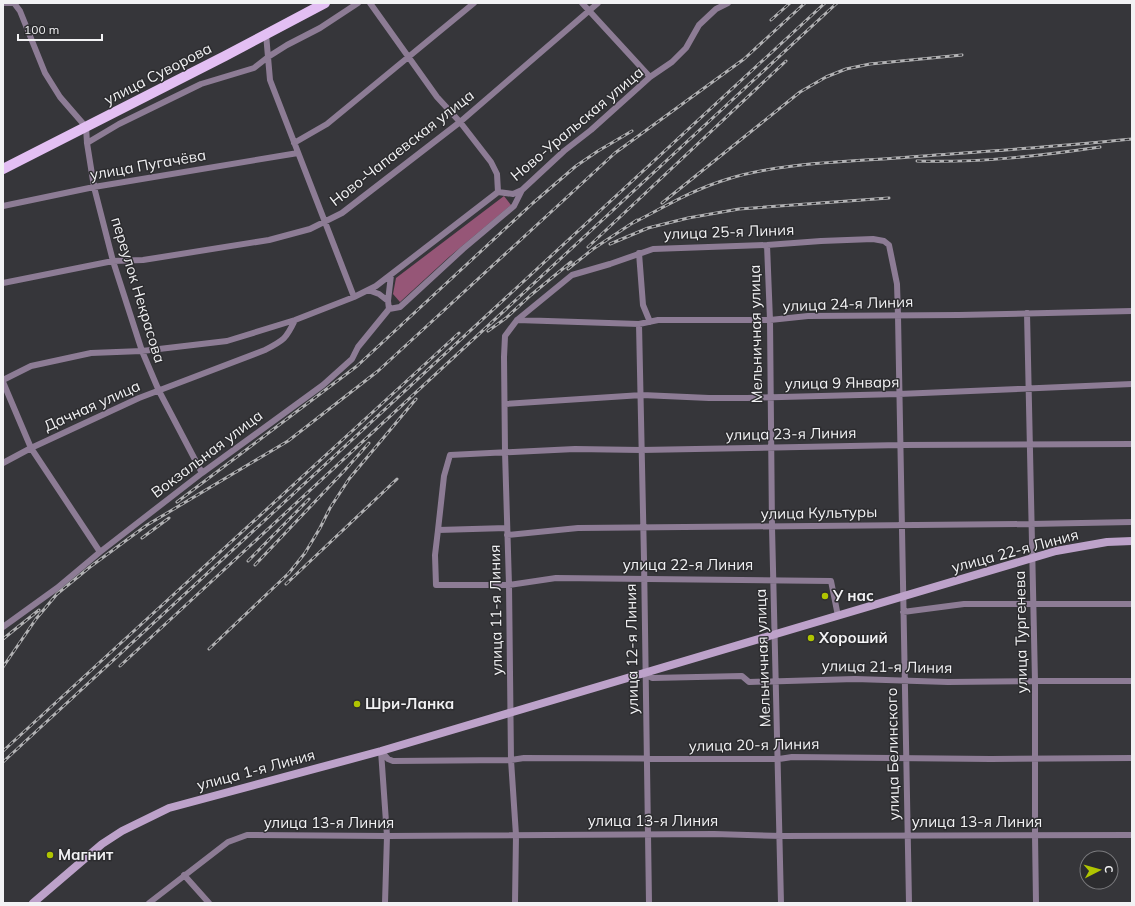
<svg xmlns="http://www.w3.org/2000/svg" width="1135" height="906" font-family="Mulish,sans-serif">
  <style>
    .forest { fill: #965677 }
    .lines { fill: none; stroke-linecap: round; stroke-linejoin: round }
    .street { stroke: #8d7c95; stroke-width: 6 }
    .secondary { stroke: #bda2ca; stroke-width: 8 }
    .primary { stroke: #e3bff3; stroke-width: 10 }
    .rail-casing { stroke: #b2b2b4; stroke-width: 3 }
    .rail { stroke: #2c2c2f; stroke-width: 1.5; stroke-dasharray: 4.5; stroke-linecap: butt }
    .poi-dot { fill: #b0c501; stroke: #2c2c2f; stroke-width: 1.5 }
    .labels { text-anchor: middle; stroke-width: 3; stroke-linejoin: round; paint-order: stroke }
    .street-label { font-size: 15px; fill: #f2f2f4; stroke: #2c2c2f }
    .poi-label { font-size: 15px; font-weight: bold; fill: #f2f2f4; stroke: #2c2c2f; text-anchor: start }
  </style>
  <rect width="100%" height="100%" fill="#36363a"/>
  <path class="forest" d="M504 196 511 205 449 257 400 302 393 294 396 278Z"/>
  <g class="lines">
    <path class="street" d="M3 3H14L20 11 45 73 60 97 86 127 87 143 94 187 113 261 142 351 159 391 202 473
      M370 3 437 97 460 122 491 162 497 174 498 192
      M582 3 650 77
      M266 34 270 80 354 297
      M87 143 119 124 201 84 254 68 268 57 287 45 320 28 358 3
      M294 143 327 124 474 3
      M3 206 94 187 298 153
      M767 245 770 320 772 527 781 903
      M639 253 643 305 650 322
      M3 283 113 261 143 260 269 240 310 229 342 213 460 122 598 3
      M388 301 391 275
      M389 309 400 307 463 249 514 206 522 190
      M1027 313 1035 681V835L1036 903
      M517 320 639 324 658 320H770L808 316 959 315 1132 311
      M639 324 644 559 649 903
      M3 380 31 366 91 353 142 351 227 341 295 320 354 297 376 286 498 192 513 194 522 190 564 151 591 130 650 77 672 62 686 48 699 25 716 9 728 3
      M3 382 31 448 100 552
      M505 404 642 395 709 398H747L899 394 1132 384
      M3 463 31 448 139 398 265 350C284 340 286 339 295 320
      M507 528 438 530 444 476 450 455 575 449 641 450 901 445 1132 444
      M438 530 435 555 436 585H509L556 578 831 581 838 616
      M507 535 578 528 1031 524 1132 522
      M903 612 964 604H1132
      M3 627 57 588 100 552 202 473 323 385 352 359 358 347 389 309 388 301 379 294 368 290
      M645 674 652 678 742 676 749 682 855 679 948 682 1035 681H1132
      M381 751 388 759 393 761 511 760 524 758 779 759 792 757 991 759 1132 758
      M381 751 387 836 385 903
      M184 875 209 903
      M149 903 228 842 247 835 387 836 714 834 782 836 1132 835
      M515 903 516 835 511 760 509 585 505 452 504 357 505 336 517 320 572 275 610 264 653 249 767 245 821 241 873 239 884 241 889 245 897 284 898 316 909 903"/>
    <path class="secondary" d="M33 903 102 844 122 831 169 808 381 751 1056 551 1107 542 1132 541"/>
    <path class="primary" d="M3 169 225 56 325 3"/>
    <defs>
      <path id="rail" d="M771 20 790 3
        M917 161C978 163 1039 156 1100 147
        M662 203 800 92 826 77 846 69 870 64 962 55
        M633 223C664 207 694 189 728 179 779 163 843 162 896 158 975 152 1054 147 1132 139
        M610 244 648 228 688 218 739 209 889 198
        M588 247 786 61
        M568 269 593 249 637 220
        M488 331 506 318 531 295 571 262
        M177 502 357 366 533 203 576 166 598 151 632 131
        M142 538 169 518
        M248 561 309 499
        M255 565 345 470 369 443
        M286 584 397 479
        M3 639 39 610
        M209 649 289 573 305 553 320 528 330 508 349 479 416 399
        M120 666 837 3
        M3 667 36 619 57 594 90 567 147 525 288 441 378 371 615 153 744 59 805 3
        M3 751 459 333
        M3 762 825 3"/>
    </defs>
    <use href="#rail" class="rail-casing"/>
    <use href="#rail" class="rail"/>
  </g>
  <g class="poi-dot">
    <circle cx="825" cy="596" r="4"/>
    <circle cx="811" cy="638" r="4"/>
    <circle cx="357" cy="704" r="4"/>
    <circle cx="50" cy="855" r="4"/>
  </g>
  <g class="labels">
    <g class="street-label">
      <text transform="translate(158 74) rotate(-27)" y="5">улица Суворова</text>
      <text transform="translate(577 124) rotate(-40)" y="5">Ново-Уральская улица</text>
      <text transform="translate(402 148) rotate(-38)" y="5">Ново-Чапаевская улица</text>
      <text transform="translate(148 165) rotate(-10)" y="5">улица Пугачёва</text>
      <text transform="translate(729 232) rotate(-2)" y="5">улица 25-я Линия</text>
      <text transform="translate(138 290) rotate(73)" y="5">переулок Некрасова</text>
      <text transform="translate(848 304) rotate(-2)" y="5">улица 24-я Линия</text>
      <text transform="translate(756 334) rotate(-91)" y="5">Мельничная улица</text>
      <text transform="translate(842 383) rotate(-1)" y="5">улица 9 Января</text>
      <text transform="translate(92 406) rotate(-24)" y="5">Дачная улица</text>
      <text transform="translate(791 434) rotate(-1)" y="5">улица 23-я Линия</text>
      <text transform="translate(207 454) rotate(-37)" y="5">Вокзальная улица</text>
      <text transform="translate(819 513) rotate(-1)" y="5">улица Культуры</text>
      <text transform="translate(1015 551) rotate(-15)" y="5">улица 22-я Линия</text>
      <text x="688" y="570">улица 22-я Линия</text>
      <text transform="translate(496 610) rotate(-91)" y="5">улица 11-я Линия</text>
      <text transform="translate(1021 632) rotate(-91)" y="5">улица Тургенева</text>
      <text transform="translate(632 649) rotate(-91)" y="5">улица 12-я Линия</text>
      <text transform="translate(763 658) rotate(-92)" y="5">Мельничная улица</text>
      <text transform="translate(887 667) rotate(1)" y="5">улица 21-я Линия</text>
      <text transform="translate(754 745) rotate(-1)" y="5">улица 20-я Линия</text>
      <text transform="translate(893 754) rotate(-91)" y="5">улица Белинского</text>
      <text transform="translate(256 770) rotate(-15)" y="5">улица 1-я Линия</text>
      <text x="653" y="826">улица 13-я Линия</text>
      <text x="977" y="827">улица 13-я Линия</text>
      <text x="329" y="828">улица 13-я Линия</text>
    </g>
    <g class="poi-label">
      <text x="833" y="601">У нас</text>
      <text x="819" y="643">Хороший</text>
      <text x="365" y="709">Шри-Ланка</text>
      <text x="58" y="860">Магнит</text>
    </g>
  </g>
  <rect width="1135" height="906" fill="none" stroke="#f2f2f4" stroke-width="8"/>
  <g transform="translate(1099 870) rotate(84)"><circle r="19" fill="#2c2c2f" stroke="#7b7b7e"/>
  <path d="M0-3L7 15L0 10L-7 15Z" fill="#b0c501"/>
  <text y="-6" font-size="11" font-weight="bold" text-anchor="middle" fill="#f2f2f4">С</text>
  </g>
  <path d="M18 34v6h84v-6" fill="none" stroke="#f2f2f4" stroke-width="2"/>
  <text x="24" y="34" font-size="12" fill="#f2f2f4" stroke="#2c2c2f" stroke-width="3" paint-order="stroke">100 m</text>
</svg>
